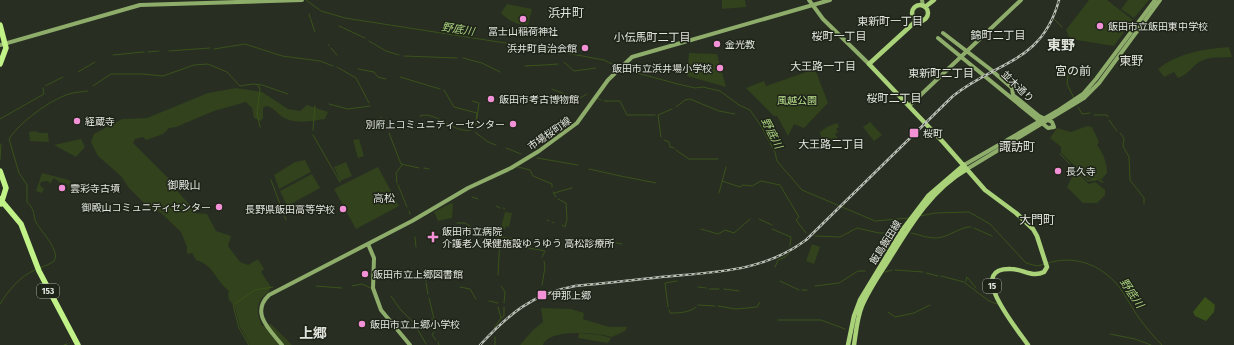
<svg xmlns="http://www.w3.org/2000/svg" width="1234" height="345" font-family="'Fira Sans Condensed','Noto Sans JP',sans-serif">
  <style>
    .green { fill: #31421c }
    .water { fill: #3a521a }
    .lines { fill: none; stroke-linecap: round; stroke-linejoin: round }
    .stream { stroke: #3a521a; stroke-width: 1 }
    .secondary { stroke: #8ead6a; stroke-width: 4 }
    .primary { stroke: #a9d279; stroke-width: 4.5 }
    .highway { stroke: #c1f287; stroke-width: 5.5 }
    .rail-casing { stroke: #bbc0b7; stroke-width: 2.5 }
    .rail { stroke: #1f2419; stroke-width: 1; stroke-dasharray: 3; stroke-linecap: butt }
    .poi-dot { fill: #f391d6; stroke: #1f2419; stroke-width: 1.5 }
    .labels { text-anchor: middle; stroke-width: 3; stroke-linejoin: round; paint-order: stroke }
    .shield { fill: #1f2419; stroke: #a7aba2; stroke-width: 1 }
    .shield-label { font-size: 9px; font-weight: bold; fill: #e1e5dd }
    .poi-label { font-size: 10px; fill: #e1e5dd; stroke: #1f2419; text-anchor: start }
    .street-label { font-size: 10px; fill: #e1e5dd; stroke: #1f2419 }
    .park-label { font-size: 10px; fill: #bbe28f; stroke: #1f2419 }
    .neighbourhood-label { font-size: 11px; fill: #e1e5dd; stroke: #1f2419 }
    .water-label { font-size: 11px; font-style: italic; fill: #abd280; stroke: #1f2419 }
    .quarter-label { font-size: 12px; fill: #e1e5dd; stroke: #1f2419 }
    .district-label { font-size: 14px; font-weight: bold; fill: #e1e5dd; stroke: #1f2419 }
  </style>
  <rect width="100%" height="100%" fill="#282e22"/>
  <path class="green" d="M722 0H745L746 7 722 9Z
    M1089 0H1107L1133 20 1114 46 1070 39 1066 30Z
    M1128 0H1149L1134 18 1121 9Z
    M507 4 532 9 528 25C516 25 509 21 501 13Z
    M1229 47 1232 57C1222 58 1210 56 1201 61 1192 66 1188 75 1178 78L1174 72 1164 77 1158 69C1178 53 1204 49 1229 47Z
    M689 53 717 54 726 87 687 76Z
    M815 69 828 103 804 128 794 124 788 136 777 116H774L746 88 764 81 766 86Z
    M236 88 262 92 288 109 300 111 307 105 328 112 325 119C312 121 294 125 281 116 276 112 273 107 266 106L263 108V118L261 121 254 118 252 108 246 102 214 111 176 127 169 128 163 134 146 140 143 137 135 139 133 143 172 182C176 193 188 199 194 213L207 214 216 231 231 236 228 246 240 262 248 265 258 259 264 269 261 272 271 287C270 291 268 292 265 295 255 304 257 314 262 326L271 324 292 345H250L240 327 234 305 229 300 228 295 229 291C214 279 216 267 196 260L192 253 188 254 187 253V247L181 232 160 212 150 209 129 188 121 176 98 156 91 142 94 134 122 119 147 118 208 93Z
    M870 122 882 135 874 141 863 127Z
    M837 123 839 127 836 129 838 132 835 134 838 139 828 143 824 137H821L820 132 827 127Z
    M1087 126 1092 127 1099 142 1097 145C1103 153 1107 162 1107 173L1101 180 1098 178 1095 181 1087 178 1061 153V147L1050 138 1057 128 1071 132Z
    M35 131 40 133H48L49 142 30 141 29 132Z
    M81 139 85 147 76 157 54 145Z
    M359 139 364 156 358 158 353 140Z
    M305 160 311 172 279 189 274 175 295 162Z
    M346 162 352 176 340 181 334 167Z
    M378 167 399 206 356 229 334 189Z
    M42 173 69 180 71 182 73 190H69L67 184 59 182 54 178 50 184 48 181 41 182 40 185 44 189 42 193 36 191Z
    M1077 173 1089 184 1095 182 1105 190V195L1097 203H1083L1067 187 1072 177Z
    M312 174 320 188 287 206 280 191Z
    M451 203 453 204 452 218 438 221 434 212Z
    M505 212 512 213 509 227 506 226 505 229 501 228Z
    M812 244 820 247 814 264 806 261Z
    M541 308 571 309 584 313 583 319 609 327H627L625 331 612 337C598 333 549 328 543 345H520L533 330 543 322Z
    M579 333 600 335 611 338 608 343 578 338Z"/>
  <path class="water" d="M1205 297 1215 305 1214 312 1206 321 1195 316 1193 312Z"/>
  <g class="lines">
    <path class="stream" d="M306 0 321 11 345 18 550 50 604 60 620 68
      M309 14 315 32
      M1052 18H1053
      M1054 19 1062 27
      M339 26 365 38
      M369 41 386 51 399 55
      M328 45H329
      M331 48 337 55
      M214 49 245 44 282 56 320 61 333 66
      M169 51 210 48
      M148 52 159 51
      M113 55 144 52
      M404 56 457 58
      M463 58 482 63 500 72
      M564 62 574 71 596 68
      M545 65 558 64
      M525 66 544 65
      M337 67 356 78 369 103
      M1069 67 1067 84 1074 98
      M358 69 374 72 378 77 386 79
      M622 69 678 84 695 88 703 87 720 91 739 105 750 110 761 126 775 152 777 161 802 190 875 221 909 218
      M78 72 95 62
      M400 77 440 89
      M258 85 260 89 257 113 260 127
      M45 86 63 77
      M93 86 111 74H143L163 76 194 65 208 64 227 72 240 86 253 84 262 85 288 94
      M552 89 569 96 580 98 587 94
      M444 90 454 107 477 113 476 121
      M597 98 601 100
      M472 101 479 103 476 125
      M604 101H620L627 115H655
      M329 104 348 109 370 106
      M676 107 685 100 690 99 719 111 735 114
      M1078 107 1082 114 1090 113
      M1094 115H1107L1108 117
      M420 116C436 110 453 134 471 130
      M381 117V118
      M0 119 44 94 43 88
      M1109 120 1117 131
      M383 121 386 125
      M313 130 315 106
      M475 132 488 142 496 145
      M389 133 401 164 419 168
      M1120 133 1124 138 1123 146 1129 157 1130 180 1144 198V204
      M313 135 340 182
      M661 137 658 115 672 109
      M664 140 669 142 670 147 674 148
      M506 148 521 154
      M676 150 689 159H718
      M1060 154 1070 164
      M537 158 578 165
      M0 160 1 144
      M518 167 530 170 533 176 552 184V187
      M1073 167 1088 181 1097 179 1103 182
      M424 168 429 169
      M589 169 625 177
      M626 177 656 183
      M271 180 286 220
      M722 181 740 187 743 185 752 186 761 181 780 185 799 217 796 220 806 233
      M397 183 396 173 402 165
      M398 185 407 207
      M553 192 556 197
      M554 193 572 188
      M719 193 726 167
      M472 197 478 199
      M558 199 566 203 567 219 565 227 562 225
      M496 206 500 208
      M503 208 505 209
      M409 211 410 214
      M920 216 935 213 969 212 990 224 1026 263 1037 266 1045 264
      M759 219 772 225
      M547 220 549 221
      M552 222 554 223
      M457 223H465L479 232 500 237 498 275
      M974 228 992 236
      M701 229 718 234 725 230 734 233 750 219
      M772 229 791 237 790 246
      M911 233C920 235 933 240 942 237 951 235 963 226 971 227
      M815 236 840 237 857 228 879 233H897
      M415 237 416 247
      M501 237 516 239 520 243
      M611 242 622 244
      M456 243V245
      M524 247 545 251 542 257
      M788 251H789
      M1048 263C1076 254 1105 266 1122 291 1129 301 1134 312 1142 322 1148 330 1155 338 1162 345
      M775 267 778 260 785 257 789 253
      M40 268C44 266 51 264 54 261 61 252 41 231 37 224 32 216 37 212 27 202V185L19 173 9 139C20 122 50 100 69 94 75 92 82 92 88 91
      M895 270 923 272
      M425 272 426 281
      M885 272 892 270
      M926 273 938 276
      M941 276 964 282 989 301 997 304
      M780 281 799 290
      M966 281 967 277 976 288
      M426 283 428 294
      M542 285 545 267 544 261
      M316 286 342 288
      M352 286 362 284 371 288
      M501 286 505 292 504 303
      M815 286 839 283 858 271H865
      M460 287 470 289 476 299
      M698 287 706 288
      M709 289H719
      M724 289 739 291
      M802 290H807
      M391 296 400 309 414 323 426 344
      M429 298 434 319
      M489 301 498 303
      M0 304C8 291 20 276 35 270
      M698 305 715 306
      M718 306 736 309 757 307 760 302
      M668 307 665 283 677 281
      M669 310 670 313C678 313 689 313 696 307
      M888 312 895 317 914 313 930 305
      M501 318 504 316V307
      M432 319 433 326
      M778 320H821L845 329
      M494 328 501 318 498 307
      M434 332 432 335 436 340
      M1110 334 1135 339 1151 345
      M438 342 439 345
      M64 345 67 344
      M249 345 239 328 233 305 255 290 273 287
      M495 345V337"/>
    <path class="secondary" d="M809 0 823 19 869 64
      M922 0 923 6
      M938 38 1048 128 1054 127 1052 122 1039 116 1013 95 1012 88 990 69 943 33
      M0 45 140 5 302 0
      M909 106 1021 0
      M964 165 1059 110 1083 94 1096 79 1155 0
      M967 169 1084 98 1099 83 1160 0
      M368 244 374 258 373 288 381 310 410 345
      M282 345C270 330 250 313 269 295L412 221 468 188 511 168 539 151 577 123 608 80 632 57 830 0"/>
    <path class="primary" d="M912 13a8 8 0 1 1 16 0a8 8 0 1 1-16 0Z
      M925 7 934 0
      M916 21 869 64 943 142 985 190 1016 213 1033 229 1037 236 1047 267 1044 272C1032 278 1023 269 1011 269 964 267 1019 331 1028 345
      M848 345 854 316 860 300 903 229 928 196 964 165
      M854 345C856 332 857 318 862 306 869 289 880 274 890 258 911 224 932 189 967 169"/>
    <path class="highway" d="M0 25 6 48 0 64
      M0 171 6 188 1 204
      M0 199 21 224 39 271 78 345"/>
    <defs>
      <path id="rail" d="M480 345C509 314 532 294 575 286 608 283 640 279 672 276 720 272 766 270 806 240L953 96C997 61 1042 63 1059 0"/>
    </defs>
    <use href="#rail" class="rail-casing"/>
    <use href="#rail" class="rail"/>
  </g>
  <g class="poi-dot">
    <circle cx="523" cy="19" r="4"/>
    <circle cx="1100" cy="26" r="4"/>
    <circle cx="717" cy="44" r="4"/>
    <circle cx="585" cy="48" r="4"/>
    <circle cx="720" cy="68" r="4"/>
    <circle cx="491" cy="99" r="4"/>
    <circle cx="77" cy="121" r="4"/>
    <circle cx="513" cy="124" r="4"/>
    <rect x="909" y="128" width="10" height="10" rx="2"/>
    <circle cx="1058" cy="171" r="4"/>
    <circle cx="62" cy="188" r="4"/>
    <circle cx="219" cy="207" r="4"/>
    <circle cx="343" cy="209" r="4"/>
    <path d="M431 231h4v4h4v4h-4v4h-4v-4h-4v-4h4z"/>
    <circle cx="365" cy="274" r="4"/>
    <rect x="537" y="290" width="10" height="10" rx="2"/>
    <circle cx="362" cy="324" r="4"/>
  </g>
  <g class="labels">
    <g class="shield">
      <rect x="983" y="279" width="18" height="14" rx="3"/>
      <rect x="37" y="284" width="22" height="14" rx="3"/>
    </g>
    <g class="shield-label">
      <text x="992" y="289">15</text>
      <text x="48" y="294">153</text>
    </g>
    <g class="poi-label">
      <text x="1108" y="30">飯田市立飯田東中学校</text>
      <text x="523" y="35" text-anchor="middle">冨士山稲荷神社</text>
      <text x="725" y="48">金光教</text>
      <text x="577" y="52" text-anchor="end">浜井町自治会館</text>
      <text x="712" y="72" text-anchor="end">飯田市立浜井場小学校</text>
      <text x="499" y="103">飯田市考古博物館</text>
      <text x="85" y="125">経蔵寺</text>
      <text x="505" y="128" text-anchor="end">別府上コミュニティーセンター</text>
      <text x="923" y="137">桜町</text>
      <text x="1066" y="175">長久寺</text>
      <text x="70" y="192">雲彩寺古墳</text>
      <text x="211" y="211" text-anchor="end">御殿山コミュニティセンター</text>
      <text x="335" y="213" text-anchor="end">長野県飯田高等学校</text>
      <text x="442" y="235">飯田市立病院<tspan x="442" dy="12">介護老人保健施設ゆうゆう 高松診療所</tspan></text>
      <text x="373" y="278">飯田市立上郷図書館</text>
      <text x="551" y="299">伊那上郷</text>
      <text x="370" y="328">飯田市立上郷小学校</text>
    </g>
    <g class="street-label">
      <text transform="translate(1018 86) rotate(44)" y="4">並木通り</text>
      <text transform="translate(549 133) rotate(-35)" y="4">市場桜町線</text>
      <text transform="translate(885 242) rotate(-58)" y="4">飯島飯田線</text>
    </g>
    <g class="park-label">
      <text x="797" y="104">風越公園</text>
    </g>
    <g class="neighbourhood-label">
      <text x="890" y="25">東新町一丁目</text>
      <text x="998" y="39">錦町二丁目</text>
      <text x="839" y="40">桜町一丁目</text>
      <text x="652" y="41">小伝馬町二丁目</text>
      <text x="823" y="70">大王路一丁目</text>
      <text x="941" y="77">東新町二丁目</text>
      <text x="894" y="102">桜町二丁目</text>
      <text x="831" y="148">大王路二丁目</text>
      <text x="184" y="189">御殿山</text>
      <text x="384" y="202">高松</text>
    </g>
    <g class="water-label">
      <text transform="translate(458 29) rotate(9)" y="4">野底川</text>
      <text transform="translate(772 133) rotate(63)" y="4">野底川</text>
      <text transform="translate(1132 293) rotate(56)" y="4">野底川</text>
    </g>
    <g class="quarter-label">
      <text x="566" y="17">浜井町</text>
      <text x="1131" y="65">東野</text>
      <text x="1073" y="75">宮の前</text>
      <text x="1017" y="151">諏訪町</text>
      <text x="1037" y="224">大門町</text>
    </g>
    <g class="district-label">
      <text x="1061" y="50">東野</text>
      <text x="313" y="338">上郷</text>
    </g>
  </g>
</svg>
